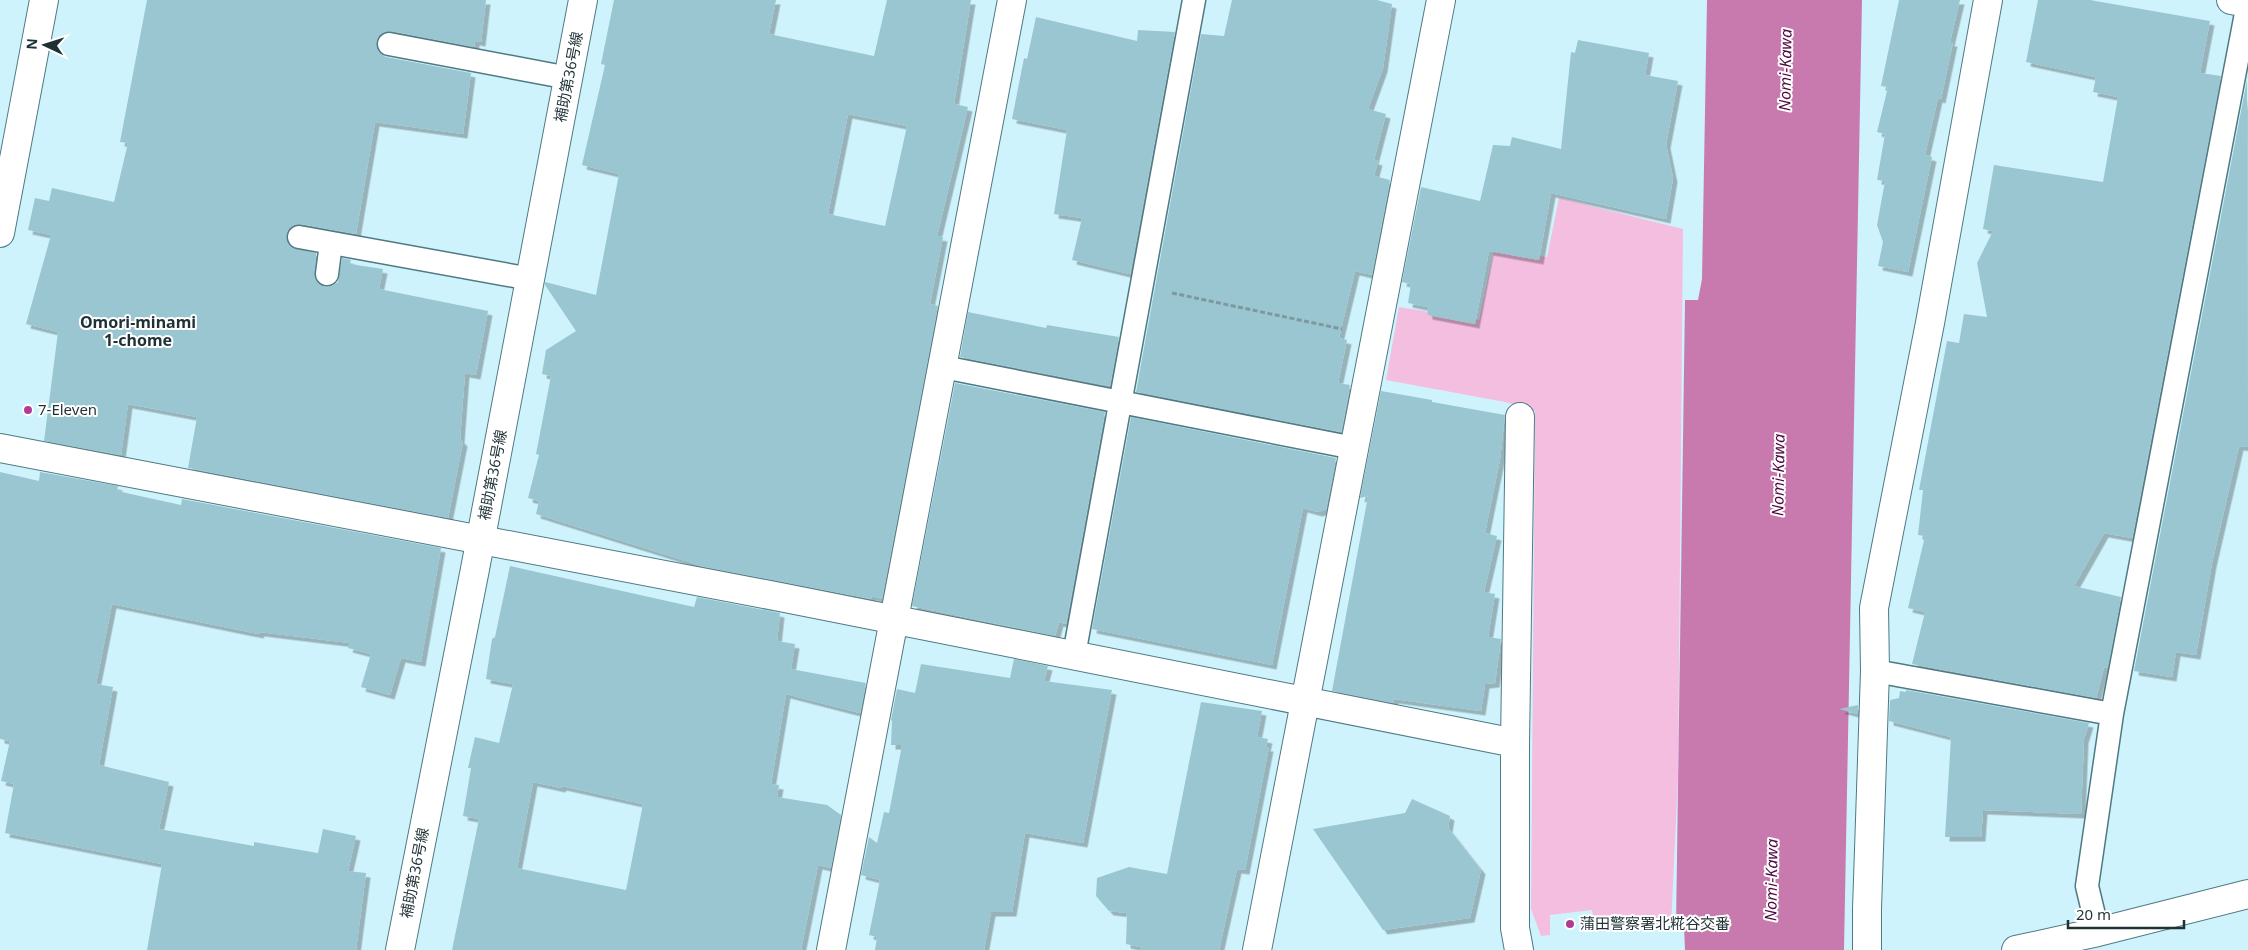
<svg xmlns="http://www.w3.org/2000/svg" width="2248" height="950" font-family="'Noto Sans','Noto Sans JP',sans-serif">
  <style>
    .green { fill: #f4bee1 }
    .water { fill: #c87aaf }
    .building { fill: #9ac6d1; fill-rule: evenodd; filter: url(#shadow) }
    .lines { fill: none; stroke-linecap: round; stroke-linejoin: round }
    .service-casing { stroke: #4f7983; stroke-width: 25 }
    .minor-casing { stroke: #4f7983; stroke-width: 30 }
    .tertiary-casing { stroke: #4f7983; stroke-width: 30 }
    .trunk-casing { stroke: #4f7983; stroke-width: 30 }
    .path { stroke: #7d999f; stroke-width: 3; stroke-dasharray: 5 2.5; stroke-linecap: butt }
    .service { stroke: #fff; stroke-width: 22 }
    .minor { stroke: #fff; stroke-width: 28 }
    .tertiary { stroke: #fff; stroke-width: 28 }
    .trunk { stroke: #fff; stroke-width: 28 }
    .poi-dot { fill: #b23c93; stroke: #fff; stroke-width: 2 }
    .labels { text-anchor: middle; stroke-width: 4; stroke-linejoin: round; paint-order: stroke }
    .street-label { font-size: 15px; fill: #1f3135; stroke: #fff }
    .poi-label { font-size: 15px; fill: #1f3135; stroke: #fff; text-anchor: start }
    .water-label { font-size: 16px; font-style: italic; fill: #4f083f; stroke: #fff }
    .neighbourhood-label { font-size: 16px; font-weight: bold; fill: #1f3135; stroke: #fff }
  </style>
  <defs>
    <filter id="shadow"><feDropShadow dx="4.5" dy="4.5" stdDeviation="0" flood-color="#0004"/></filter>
  </defs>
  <rect width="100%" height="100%" fill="#cff3fc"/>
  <path class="green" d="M1559 198 1683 229 1678 778 1671 926 1596 932 1592 910 1550 915V935L1541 936 1531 909 1535 411 1505 402 1386 380 1399 307 1479 320 1494 250 1547 257Z"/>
  <path class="water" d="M1707 0H1862L1844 950H1685L1684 926 1676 927 1685 300H1698L1702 279Z"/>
  <path class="building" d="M147 0H486L481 42 475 41 474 47 391 31 379 35 376 42 380 54 386 57 471 73 463 134 375 122 356 234 301 224 289 228 286 235 291 247 316 253 315 279 319 284 325 287 332 286 338 282 342 258 351 260 350 264 383 269 379 289 488 311 476 375 465 373 460 439 463 442 448 518 188 468 197 417 128 404 121 455 44 441 58 332 26 324 51 235 28 230 35 198 49 201 52 188 114 202 128 143 120 142Z
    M614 0H776L769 34 874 56 887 0H971L954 104 968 107 937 236 943 237 930 304 938 306 882 599 872 596 871 599 705 567 536 514 539 501 528 498 539 455 536 454 551 376 542 374 546 350 576 331 545 285V282L596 295 619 174 582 165 605 65 601 64ZM848 114 907 126 885 226 828 214Z
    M1232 0H1377L1392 4 1383 68 1368 109 1386 114 1374 160 1378 161 1374 176 1390 180 1372 275 1355 271 1339 338 1347 340 1338 383 1350 385 1341 432 1136 392 1201 34 1224 36Z
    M1899 0H1960L1950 42H1953L1941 99 1938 98 1925 155 1932 157 1908 272 1878 266 1883 242 1877 225 1885 181 1877 180 1885 134 1877 132 1888 87 1881 86Z
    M2038 0H2090L2210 21 2200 73 2221 76 2132 538 2104 533 2074 586 2121 597 2108 668 2104 667 2096 698 1912 664 1925 612 1908 608 1925 536 1918 535 1923 490H1919L1947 341 1959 343 1964 314 1987 317 1977 263 1993 231 1983 229 1994 165 2103 182 2118 97 2093 92 2096 77 2026 62Z
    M1036 17 1137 41 1138 30 1175 32 1130 274 1072 260 1082 218 1054 214 1067 130 1012 119 1024 58 1027 59Z
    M1578 40 1649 53 1645 75 1678 81 1666 144 1673 178 1666 219 1551 193 1539 260 1489 251 1475 324 1428 315 1427 307 1408 303 1411 284 1402 282 1421 187 1480 201 1493 145 1510 146 1512 137 1561 149 1571 52 1575 53Z
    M2247 80 2248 447 2239 446 2212 563 2196 655 2176 652 2172 677 2134 671Z
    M968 312 1046 328 1047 325 1119 337 1110 386 960 357Z
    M955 383 1105 412 1066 624 1059 622 1055 636 912 606Z
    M1381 391 1432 400V402L1505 415 1500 459 1485 533 1497 536 1484 592 1495 594 1488 637 1501 639 1495 683 1485 684 1481 711 1394 699 1393 703 1332 691 1368 496 1360 498Z
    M1131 417 1336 458 1326 509 1318 512 1303 508 1272 665 1092 629Z
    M0 472 39 481 40 472 118 486 117 491 181 505 182 499 441 548 421 662 401 658 390 695 361 687 371 654 348 648 350 643 260 632 259 634 112 604 96 684 113 687 99 765 169 782 159 829 254 846V842L318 853 323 829 356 836 348 871 366 873 356 950H147L162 864 5 833 14 784 1 781 10 741 0 739Z
    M510 566 694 607 697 597 780 613 777 641 795 644 791 669 866 683 860 713 786 694 771 784 779 785 777 797 827 805 841 815 831 868 818 865 801 950H452L479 819 463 816 471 768H468L475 737 499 743 513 684 486 679 492 639 495 637ZM533 782 561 788 562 786 643 804 626 890 517 868Z
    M1014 659 1048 666 1044 681 1112 690 1083 843 1025 833 1012 912H991L984 950H875L877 937 869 935 880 880 861 875 869 837 877 843 884 812 889 813 902 745H891L892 721 891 720 897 689 915 693 921 664 1010 678Z
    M1906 690 2089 723 2084 739 2081 814 1983 810 1981 837H1945L1951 737 1889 721 1890 700 1899 698 1900 691 1906 692Z
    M1201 702 1262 711 1257 737 1268 739 1266 747H1269L1245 870 1237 869 1219 950H1141L1140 947 1126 944 1127 913 1109 911 1096 896 1097 878 1129 867 1167 874Z
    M1858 705V714L1839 709Z
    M1412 799 1450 816 1448 828 1481 870 1470 918 1383 930 1313 829 1405 813Z"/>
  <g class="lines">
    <defs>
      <path id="service" d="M389 44 569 78
        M299 237 531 279
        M327 274 331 243
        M943 367 1354 448
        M1074 655 1194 0
        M1875 671 2112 714
        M2098 932 2087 886 2112 714 2248 3"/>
      <path id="minor" d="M2231 0 2248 3
        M0 233 44 0
        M0 448 785 598 1515 743V928L1519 950
        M1515 743 1520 417
        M831 950 1012 0
        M1257 950 1441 0
        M1867 950V909L1875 671 1874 608 1930 323 1988 0"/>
      <path id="tertiary" d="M400 950 475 569 583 0"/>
      <path id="trunk" d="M2016 950 2098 932 2248 894"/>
    </defs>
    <use href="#service" class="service-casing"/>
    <use href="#minor" class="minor-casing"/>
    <use href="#tertiary" class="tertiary-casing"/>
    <use href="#trunk" class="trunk-casing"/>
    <path class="path" d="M1172 293 1342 329"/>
    <use href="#service" class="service"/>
    <use href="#minor" class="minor"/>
    <use href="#tertiary" class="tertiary"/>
    <use href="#trunk" class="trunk"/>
  </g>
  <g class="poi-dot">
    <circle cx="28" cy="410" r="5"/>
    <circle cx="1570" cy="924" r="5"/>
  </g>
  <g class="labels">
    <g class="street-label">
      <text transform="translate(569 77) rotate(-79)" y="5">補助第36号線</text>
      <text transform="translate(493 475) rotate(-79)" y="5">補助第36号線</text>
      <text transform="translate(415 873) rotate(-79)" y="5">補助第36号線</text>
    </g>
    <g class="poi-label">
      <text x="38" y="415">7-Eleven</text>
      <text x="1580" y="929">蒲田警察署北糀谷交番</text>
    </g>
    <g class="water-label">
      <text transform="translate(1785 70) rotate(-89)" y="6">Nomi-Kawa</text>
      <text transform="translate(1778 475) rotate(-89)" y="6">Nomi-Kawa</text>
      <text transform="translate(1771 880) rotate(-89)" y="6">Nomi-Kawa</text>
    </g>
    <g class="neighbourhood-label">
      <text x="138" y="328">Omori-minami<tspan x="138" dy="18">1-chome</tspan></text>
    </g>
  </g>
  <g transform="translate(45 45) rotate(274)" stroke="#ffffff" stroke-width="4" paint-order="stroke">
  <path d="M0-4L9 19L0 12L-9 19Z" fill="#1f3135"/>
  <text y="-8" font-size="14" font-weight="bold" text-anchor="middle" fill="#1f3135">N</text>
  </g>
  <path d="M2068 920v8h116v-8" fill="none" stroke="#1f3135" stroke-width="2.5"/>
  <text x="2076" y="920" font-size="15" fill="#1f3135" stroke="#ffffff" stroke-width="4" paint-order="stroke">20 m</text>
</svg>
